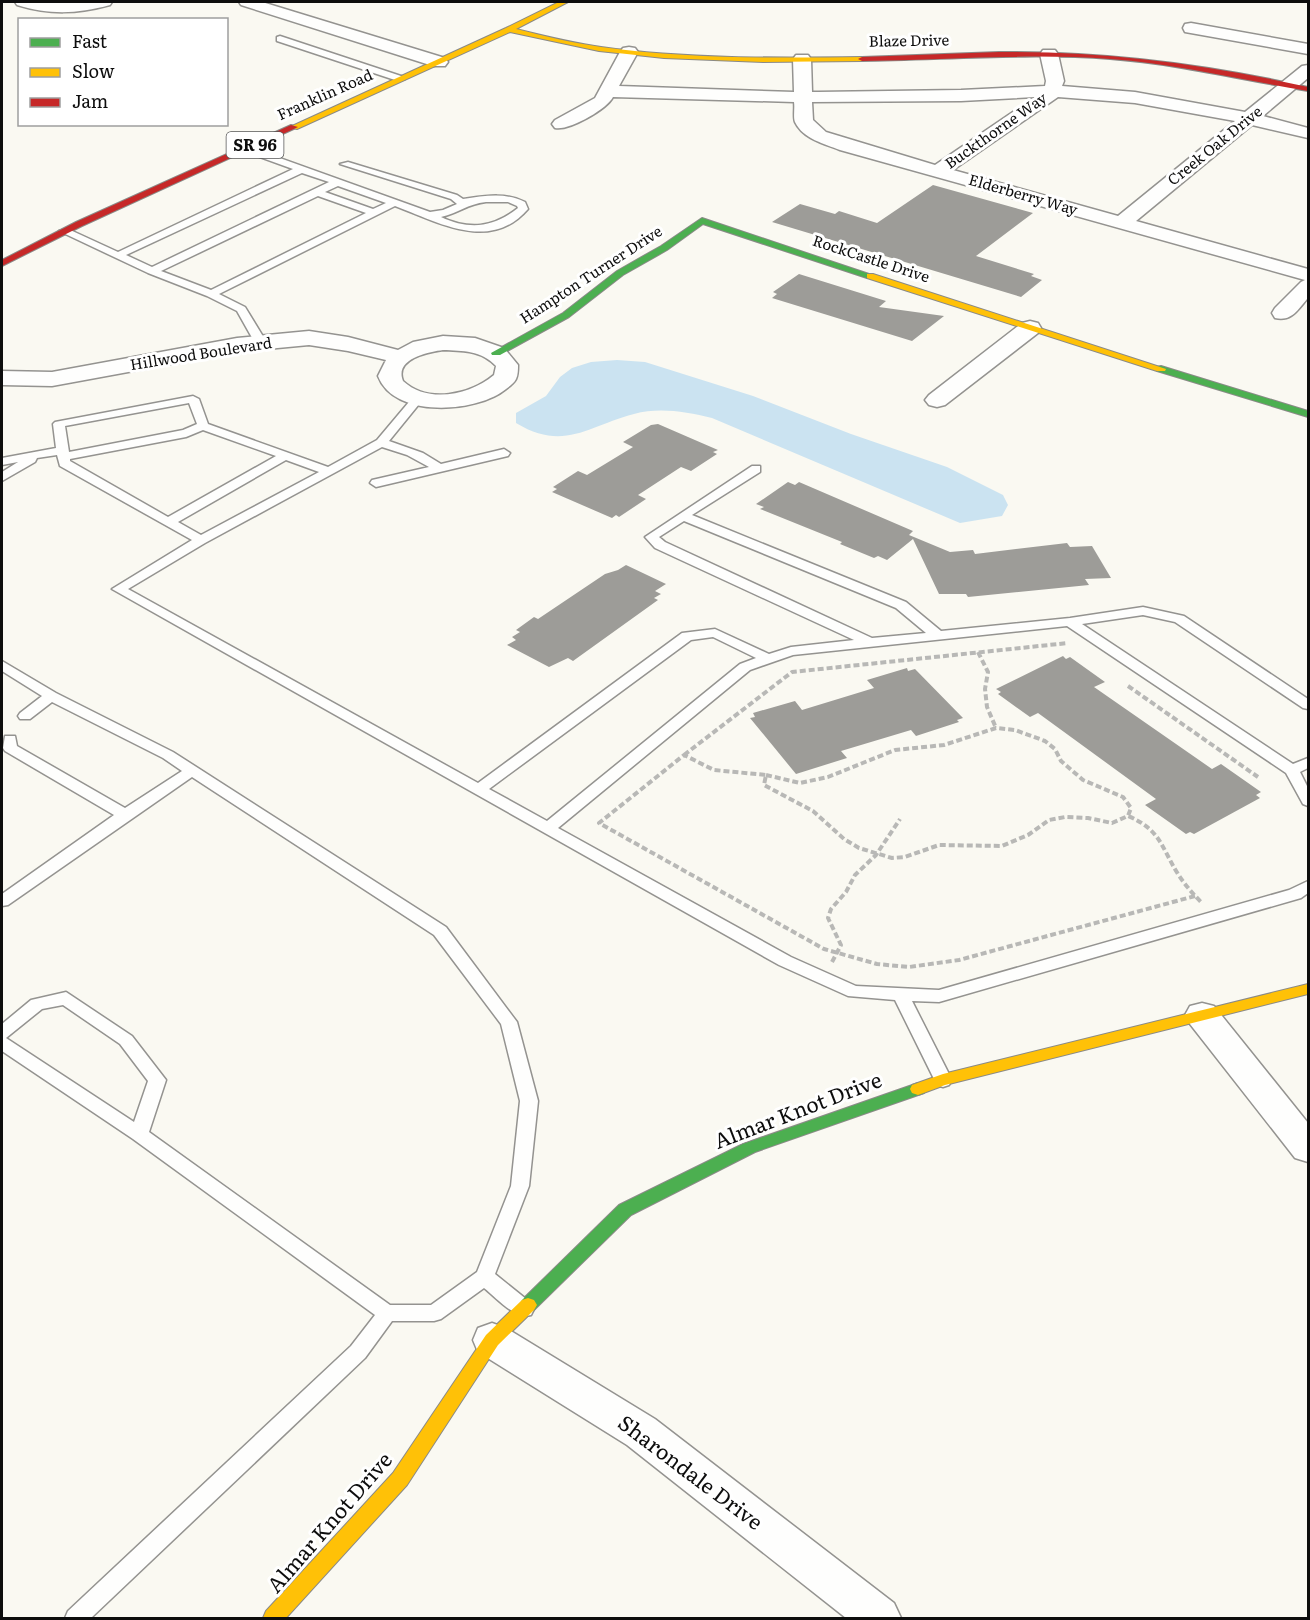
<svg xmlns="http://www.w3.org/2000/svg" width="1310" height="1620" font-family="Literata,serif">
  <style>
    .water { fill: #cbe3f1 }
    .building { fill: #9d9c98 }
    .lines { fill: none; stroke-linecap: round; stroke-linejoin: round }
    .lane-casing { stroke: #949390; stroke-width: 3 }
    .street-casing { stroke: #949390; stroke-width: 3 }
    .fast-casing { stroke: #8a8a87; stroke-width: 2 }
    .slow-casing { stroke: #8a8a87; stroke-width: 2 }
    .jam-casing { stroke: #8a8a87; stroke-width: 2 }
    .path { stroke: #b8b8b6; stroke-width: 4; stroke-dasharray: 6 3; stroke-linecap: butt }
    .lane { fill: #fefefd; fill-rule: evenodd }
    .street { fill: #fefefd; fill-rule: evenodd }
    .fast { fill: #4caf50; fill-rule: evenodd }
    .slow { fill: #ffc107; fill-rule: evenodd }
    .jam { fill: #c62828; fill-rule: evenodd }
    .labels { text-anchor: middle; stroke-width: 6; stroke-linejoin: round; paint-order: stroke }
    .far-street-label { font-size: 15px; fill: #0d0d0d; stroke: #fff }
    .shield { fill: #fff; stroke: #565656; stroke-width: 1.5 }
    .shield-label { font-size: 16px; font-weight: bold; fill: #0d0d0d }
    .near-street-label { font-size: 21px; fill: #0d0d0d; stroke: #fff }
  </style>
  <rect width="100%" height="100%" fill="#faf9f2"/>
  <path class="water" d="M617 360 645 362 753 396 851 434 947 467 1003 495 1008 505 1002 516 960 523 712 418C686 412 660 407 634 414 588 426 564 452 516 423V413L546 396 560 377 572 368 591 362Z"/>
  <path class="building" d="M933 185 1033 213 976 256 1034 274 1031 276 1042 280 1021 297 772 222 800 204 835 214 839 211 877 223Z
    M799 274 886 301 879 307 944 316 912 341 772 298 777 294 773 292Z
    M658 424 718 450 713 452 717 454 691 471 681 467 638 495 646 499 619 517 616 515 612 518 552 492 557 489 553 487 578 471 587 475 633 447 623 442 651 425Z
    M788 482 795 485 799 482 913 531 909 535 950 552 973 550 975 554 1067 543 1070 547 1092 546 1111 578 1085 579 1089 585 968 597 966 594H939L913 539 887 560 878 556 874 558 840 544 842 542 760 509 764 507 756 504Z
    M626 565 666 584 655 591 661 594 654 598 658 600 573 661 568 658 549 667 507 645 516 640 512 637 520 632 516 630 534 617 538 619 605 574 618 570Z
    M1063 656 1066 659 1070 657 1105 682 1094 687 1212 769 1221 764 1261 792 1256 795 1260 798 1194 834 1190 832 1186 834 1145 805 1156 799 1038 713 1030 717 998 694 1001 692 996 689Z
    M907 668 908 671 915 669 963 718 957 720 959 722 916 736 911 730 841 751 847 758 796 774 750 718 755 717 753 713 795 701 802 710 874 688 867 680Z"/>
  <g class="lines">
    <defs>
      <path id="lane" d="M280 36 404 77 405 79 398 81 277 41V37Z
        M246 146 430 212 443 210 457 204 451 199 340 164 348 162 457 195 463 199C485 196 505 192 525 202L528 209C490 253 438 222 395 206L219 294 245 307 267 343 261 346 255 343 237 311 207 296 148 273 59 231 68 229 118 252 293 169 243 151V147ZM302 173 329 182 152 267 126 255ZM338 186 386 203 373 209 325 192ZM318 196 366 213 211 290 161 271ZM486 202H508L517 206 518 208C493 228 469 230 441 217 459 213 467 204 486 202Z
        M418 395 424 398 389 441 423 453 441 464 504 449 510 453 508 456 376 487 370 483 372 480 429 467 407 455 382 447 205 543 128 589 478 783 682 633 715 629 769 654 791 647 854 640 655 548 645 537 752 466H760V472L692 515 906 602 941 631 1070 618 1143 607 1184 616 1308 699V709L1303 708 1175 622 1143 615 1082 624 1293 764 1308 758V768L1300 772 1308 788V806L1303 804 1286 773 1067 626 793 655 750 670 558 828 791 957 856 986 939 990 1289 890 1308 881V893L1301 898 939 1002 912 1001 952 1080 949 1085 943 1087 937 1085 895 1000 848 996 779 965 112 589 192 540 60 466 57 455 37 458 35 462 2 481V472L18 462 2 465V458L56 448 53 424 55 422 193 396 199 399 208 424 328 467 377 440 414 396ZM189 403 197 424 183 430 69 452 65 426ZM203 430 276 456 168 517 70 461V459L186 437ZM286 460 319 472 201 535 178 522ZM684 521 896 608 926 633 872 638 665 542 659 537ZM713 637 756 658 740 664 547 821 489 789 691 640Z
        M2 661 56 693 173 752 446 927 517 1022 538 1101 529 1186 495 1274 531 1303 534 1309 531 1315C515 1320 497 1298 484 1288L441 1319 434 1321H392L365 1358 91 1618H65L68 1611 351 1346 375 1315 133 1139 2 1051V1024L31 1000 66 992 132 1036 166 1080 149 1132 390 1305H431L477 1272 511 1186 520 1101 501 1024 434 935 192 777 8 905 2 906V894L114 815 5 751 3 748 5 736H15L17 746 125 808 182 771 163 758 52 702 30 719H20L18 716 20 713 42 696 2 671ZM63 1005 120 1044 148 1081 134 1122 6 1038 42 1009Z"/>
      <path id="street" d="M15 2H112L110 5C77 14 50 15 17 5Z
        M239 2H262L445 58 448 62 445 66H433L241 5Z
        M1191 23 1308 44V54L1185 32 1183 28 1185 24Z
        M629 47 635 48 638 52 619 86 794 92 793 59 796 55H808L811 59 812 92H818L961 90 1045 86 1046 81 1040 54 1043 50H1055L1058 54 1064 81 1062 86 1135 92 1245 112 1302 66 1308 65V78L1263 116 1308 128V138L1252 125 1136 221 1308 269V298C1298 309 1292 322 1275 318L1272 313 1275 308 1301 282 1305 280 840 150C825 144 803 139 795 122 793 117 795 108 794 102L613 97C607 109 569 131 555 128L552 124 555 120 595 98 620 52 623 48ZM1035 97 935 165 826 132 813 120 812 102 961 101ZM1058 97 1135 103 1235 121 1118 216 953 170Z
        M1030 321 1038 323 1041 328 1038 333 945 405 937 407 929 405 925 400 929 395 1022 323Z
        M309 331 348 337 398 350 413 342 443 336 475 338 504 348 518 365C518 369 518 375 516 379 514 383 510 386 506 389 477 413 394 419 378 376L386 360 348 351 309 345 237 352 52 386 2 385V371L52 372 237 338ZM443 350C463 351 481 350 496 366L494 375C470 395 428 404 403 381 394 359 428 352 443 350Z
        M1202 1003 1214 1006 1308 1123V1162L1295 1158 1190 1024 1185 1015 1190 1006Z
        M492 1323 506 1328 655 1419 894 1603 901 1618H846L627 1445 478 1352 473 1340 478 1328Z"/>
      <path id="fast" d="M702 218 875 276 867 278 703 224 667 250 623 275 569 317 500 355H492L491 353 563 313 617 271 661 246Z
        M1161 366 1308 411V417L1157 371V367Z
        M918 1083 924 1085 926 1089 924 1093 755 1152 631 1215 534 1310 528 1312 522 1310 519 1305 522 1300 619 1205 743 1144Z"/>
      <path id="slow" d="M559 2H568L516 29C544 36 573 43 601 47 688 59 775 58 862 57L866 59 862 61 763 62 664 58 599 51 510 32 297 129 290 127 506 28Z
        M867 274H873L1166 369 1165 371H1157L867 278Z
        M1308 984V994L945 1085 918 1095 912 1093 910 1089 912 1085 943 1074Z
        M528 1298 534 1300 537 1305 534 1310 498 1345 407 1485 286 1618H263L266 1611 393 1473 486 1335 522 1300Z"/>
      <path id="jam" d="M999 52C1105 51 1206 64 1308 87V91C1242 80 1177 64 1110 59 1027 53 944 60 862 61L858 59 862 57Z
        M291 125 298 127 82 226 2 266V260L76 222Z"/>
    </defs>
    <use href="#lane" class="lane-casing"/>
    <use href="#street" class="street-casing"/>
    <use href="#fast" class="fast-casing"/>
    <use href="#slow" class="slow-casing"/>
    <use href="#jam" class="jam-casing"/>
    <path class="path" d="M978 652 988 672 985 689 987 707 996 728
      M1128 686 1258 777
      M684 755 792 672 1068 643
      M766 775 800 783 828 777 895 750 944 745 996 728 1015 730 1045 741 1055 749 1061 761 1083 780 1123 797 1131 808 1128 816
      M1195 896 959 960 909 967 877 964 824 949 599 823 684 755 714 770 766 775 764 785 813 811 844 839 859 848 892 858 905 857 939 845 1002 846 1028 835 1049 820 1065 817 1088 818 1112 823 1128 816C1161 830 1161 847 1178 874 1185 885 1193 894 1202 903
      M832 962 841 945 828 918 831 909 846 892 855 875 876 855 900 819"/>
    <use href="#lane" class="lane"/>
    <use href="#street" class="street"/>
    <use href="#fast" class="fast"/>
    <use href="#slow" class="slow"/>
    <use href="#jam" class="jam"/>
  </g>
  <g class="labels">
    <g class="far-street-label">
      <text transform="translate(909 41) rotate(-1)" y="5">Blaze Drive</text>
      <text transform="translate(325 95) rotate(-24)" y="5">Franklin Road</text>
      <text transform="translate(996 131) rotate(-35)" y="5">Buckthorne Way</text>
      <text transform="translate(1215 146) rotate(-39)" y="5">Creek Oak Drive</text>
      <text transform="translate(1023 195) rotate(16)" y="5">Elderberry Way</text>
      <text transform="translate(871 259) rotate(18)" y="5">RockCastle Drive</text>
      <text transform="translate(591 275) rotate(-33)" y="5">Hampton Turner Drive</text>
      <text transform="translate(201 354) rotate(-9)" y="5">Hillwood Boulevard</text>
    </g>
    <rect class="shield" x="226.5" y="132" width="57" height="26" rx="4.5"/>
    <g class="shield-label">
      <text x="255" y="151">SR 96</text>
    </g>
    <g class="near-street-label">
      <text transform="translate(798 1111) rotate(-21)" y="7">Almar Knot Drive</text>
      <text transform="translate(690 1473) rotate(37)" y="7">Sharondale Drive</text>
      <text transform="translate(330 1523) rotate(-49)" y="7">Almar Knot Drive</text>
    </g>
  </g>
  <rect width="1310" height="1620" fill="none" stroke="#0d0d0d" stroke-width="6"/>
  <rect x="18" y="18" width="210" height="108" fill="#ffffff" stroke="#9e9e9e" stroke-width="1.5"/>
  <rect x="30" y="38" width="30" height="9" fill="#4caf50" stroke="#9e9e9e" stroke-width="1.5"/>
  <text x="72" y="48" font-size="18" fill="#0d0d0d">Fast</text>
  <rect x="30" y="68" width="30" height="9" fill="#ffc107" stroke="#9e9e9e" stroke-width="1.5"/>
  <text x="72" y="78" font-size="18" fill="#0d0d0d">Slow</text>
  <rect x="30" y="98" width="30" height="9" fill="#c62828" stroke="#9e9e9e" stroke-width="1.5"/>
  <text x="72" y="108" font-size="18" fill="#0d0d0d">Jam</text>
</svg>
